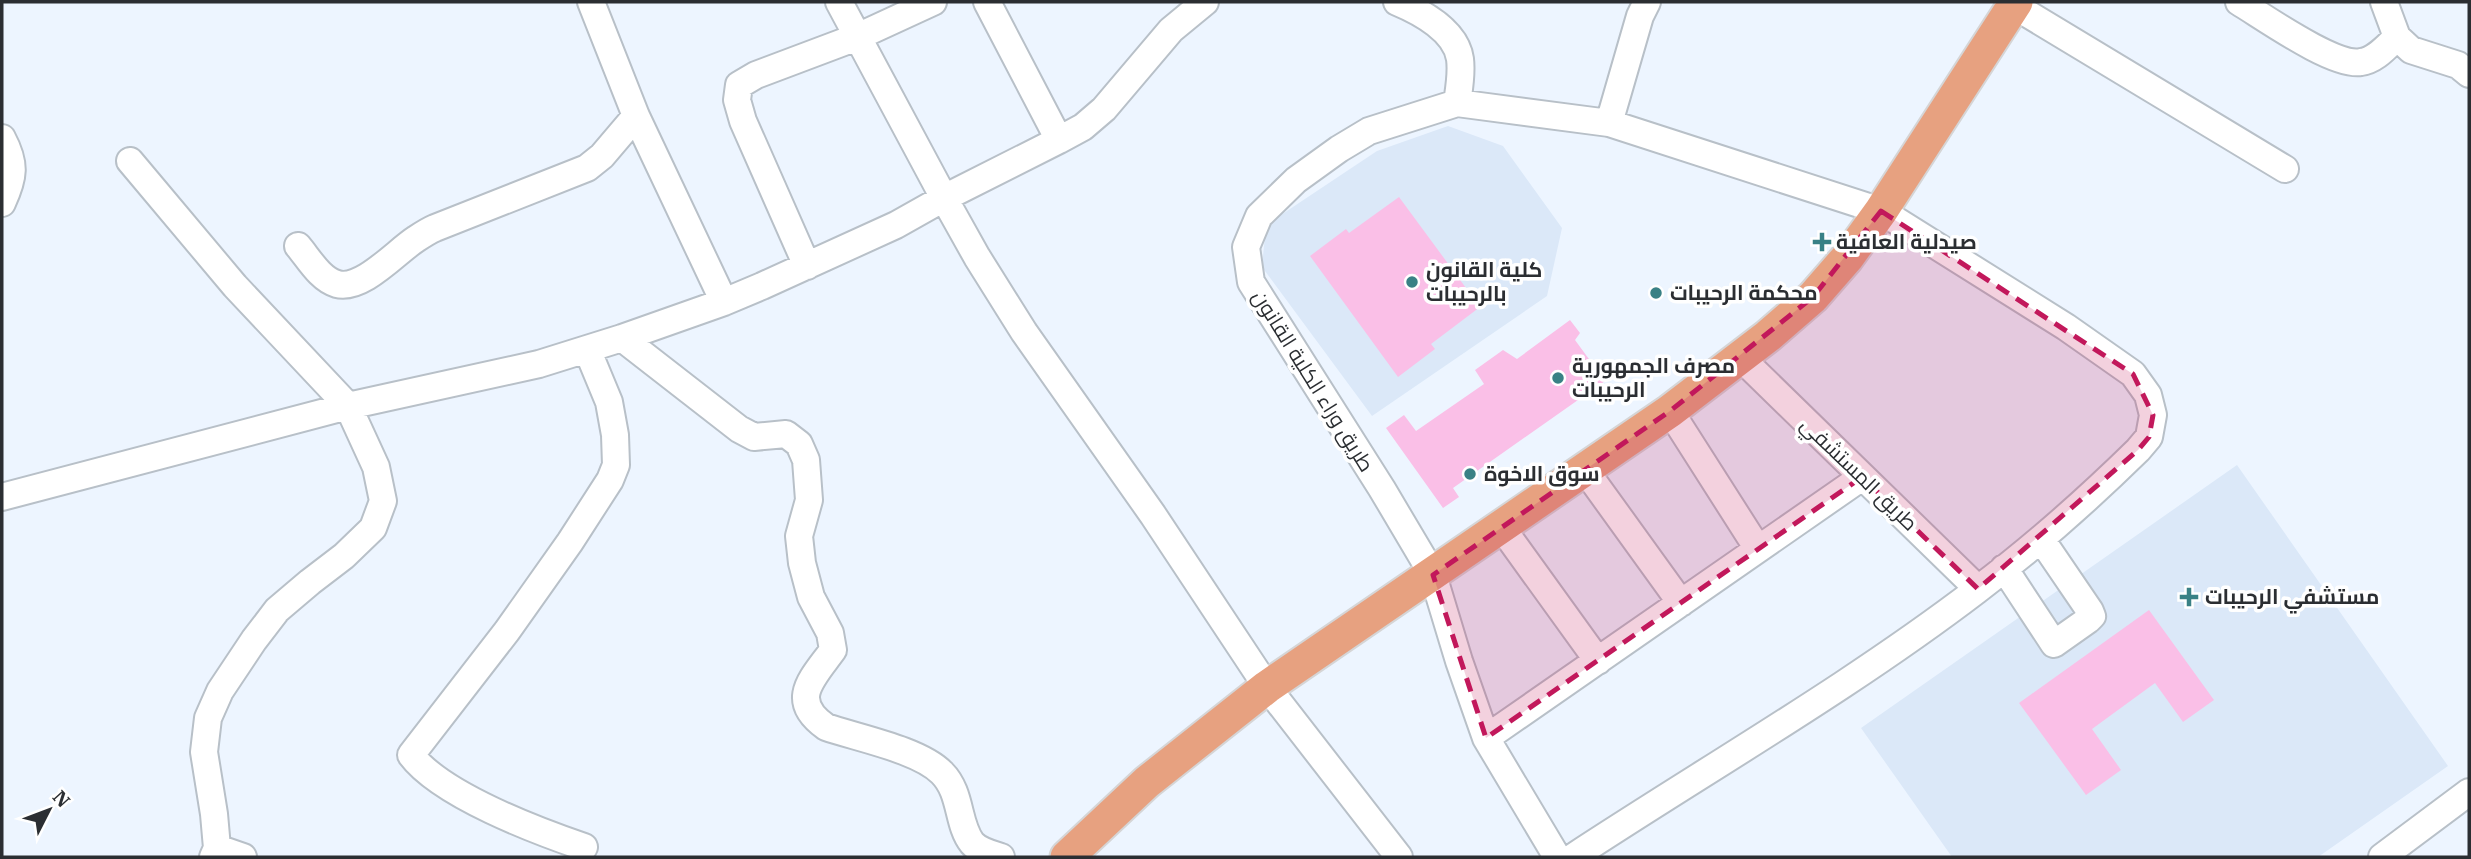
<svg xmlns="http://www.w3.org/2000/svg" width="2471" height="859" font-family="'IBM Plex Serif',Cairo,serif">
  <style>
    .built { fill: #dbe8f8 }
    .building { fill: #fabfe7 }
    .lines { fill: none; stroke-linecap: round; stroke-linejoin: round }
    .minor-casing { stroke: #b8c0c8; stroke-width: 30 }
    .major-casing { stroke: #d5d5d6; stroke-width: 37 }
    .minor { stroke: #fff; stroke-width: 26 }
    .major { stroke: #e7a180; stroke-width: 33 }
    .marked { fill: #c2185b; fill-opacity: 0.2; stroke: #c2185b; stroke-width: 5; stroke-dasharray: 14 9; stroke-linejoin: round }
    .poi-dot { fill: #398185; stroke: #fff; stroke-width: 2.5 }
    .labels { text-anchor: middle; stroke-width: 7; stroke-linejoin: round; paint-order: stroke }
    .poi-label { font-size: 21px; font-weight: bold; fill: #2b2e32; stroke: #fff; text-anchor: start }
    .street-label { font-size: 21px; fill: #2b2e32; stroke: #fff }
  </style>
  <rect width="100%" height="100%" fill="#edf5ff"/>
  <path class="built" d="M1448 126 1503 146 1562 228 1547 296 1372 416 1262 267 1266 225 1377 151Z
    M2237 465 2448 766 2318 857H1952L1861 728Z"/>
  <path class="building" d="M1399 197 1480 307 1431 344 1435 349 1398 377 1310 256 1346 229 1349 233Z
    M1570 320 1580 333 1575 340 1605 381 1453 488 1459 497 1443 508 1386 428 1404 415 1416 431 1484 384 1475 370 1503 350 1517 359Z
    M2149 610 2214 700 2183 722 2155 683 2092 729 2121 770 2086 795 2019 703Z"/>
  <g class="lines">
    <defs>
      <path id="minor" d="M591 2 636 116 724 302
        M839 2 944 198 977 257 1024 332 1153 515 1267 687 1399 857
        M1397 2C1421 12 1456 31 1460 59 1462 74 1459 89 1457 103
        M2008 2 2285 169
        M2239 2C2264 17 2334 67 2361 62 2376 60 2387 46 2397 37L2384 2
        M2397 37 2411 50 2458 65 2469 74
        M1609 123 1640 16 1647 2
        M2 138C16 164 14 177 2 203
        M1059 140 1083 127 1104 109 1171 30 1205 2
        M130 161 235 286 348 406 376 467 383 501 373 528 344 556 310 582 277 610 254 640 220 691 208 718 204 752 214 814 217 848 213 857
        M298 246C309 259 320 279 337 284 362 291 397 251 416 239 422 235 428 231 435 228L587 168 602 156 636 116
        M807 266 743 121 737 100 739 85 756 75 857 37 933 2
        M622 338 739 429 754 437 786 434 799 444 806 460 809 500 799 536 802 563 811 597 830 633 833 650C812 679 788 700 826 727 858 738 920 750 942 773 962 793 957 824 972 843 979 851 991 854 1001 857
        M1741 358 1978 589
        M1670 411 1758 549
        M1585 470 1681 603
        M2 497 348 406 539 364 622 338 724 302 762 286 896 225 944 198 1059 140 987 2
        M1502 528 1598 661
        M2004 568 2054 644 2088 620 2092 616 2090 611 2041 539
        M1486 738 1862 477
        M584 847C537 831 441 795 411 755L507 631 570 542 610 480 616 465 615 435 609 402 587 349
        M217 848 243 857
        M1557 857 1486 738 1459 661 1433 575 1382 489 1251 282 1246 247 1259 216 1296 180 1339 149 1369 131 1457 103 1609 123 1881 211 2066 327 2133 374 2148 395 2153 415 2149 437 2138 450C2087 500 2034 547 1977 590 1850 687 1707 769 1573 857
        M2382 857 2469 792"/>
      <path id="major" d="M1067 857 1147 782 1267 687 1670 411 1768 336 1813 297 1847 258 1881 211 2016 2"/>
    </defs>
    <use href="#minor" class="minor-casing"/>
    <use href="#major" class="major-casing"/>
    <use href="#minor" class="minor"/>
    <use href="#major" class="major"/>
  </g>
  <path class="marked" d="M1881 211 2133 374 2153 415 2149 437 2138 450 1978 589 1862 477 1486 738 1433 575 1670 411 1813 297Z"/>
  <g class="poi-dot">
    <path d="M1818.5 231.5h7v7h7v7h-7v7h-7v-7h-7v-7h7z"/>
    <circle cx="1412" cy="282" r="7"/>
    <circle cx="1656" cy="293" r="7"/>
    <circle cx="1558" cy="378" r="7"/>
    <circle cx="1470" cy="474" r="7"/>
    <path d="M2185.5 586.5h7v7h7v7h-7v7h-7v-7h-7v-7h7z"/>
  </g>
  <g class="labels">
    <g class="poi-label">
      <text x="1836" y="249">صيدلية العافية</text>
      <text x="1426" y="277">كلية القانون<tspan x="1426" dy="24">بالرحيبات</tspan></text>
      <text x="1670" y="300">محكمة الرحيبات</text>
      <text x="1572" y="373">مصرف الجمهورية<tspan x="1572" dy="24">الرحيبات</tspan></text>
      <text x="1484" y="481">سوق الاخوة</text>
      <text x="2205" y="604">مستشفي الرحيبات</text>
    </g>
    <g class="street-label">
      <text transform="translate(1313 381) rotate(58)" y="7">طريق وراء الكلية القانون</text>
      <text transform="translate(1859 474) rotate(44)" y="7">طريق المستشفي</text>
    </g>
  </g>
  <rect width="2471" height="859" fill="none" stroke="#2b2e32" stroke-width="7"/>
  <g transform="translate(49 810) rotate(48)" stroke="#ffffff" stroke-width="5" paint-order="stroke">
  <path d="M0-5L12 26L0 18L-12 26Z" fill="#2b2e32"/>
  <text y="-10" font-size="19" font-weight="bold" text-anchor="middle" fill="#2b2e32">N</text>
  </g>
</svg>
